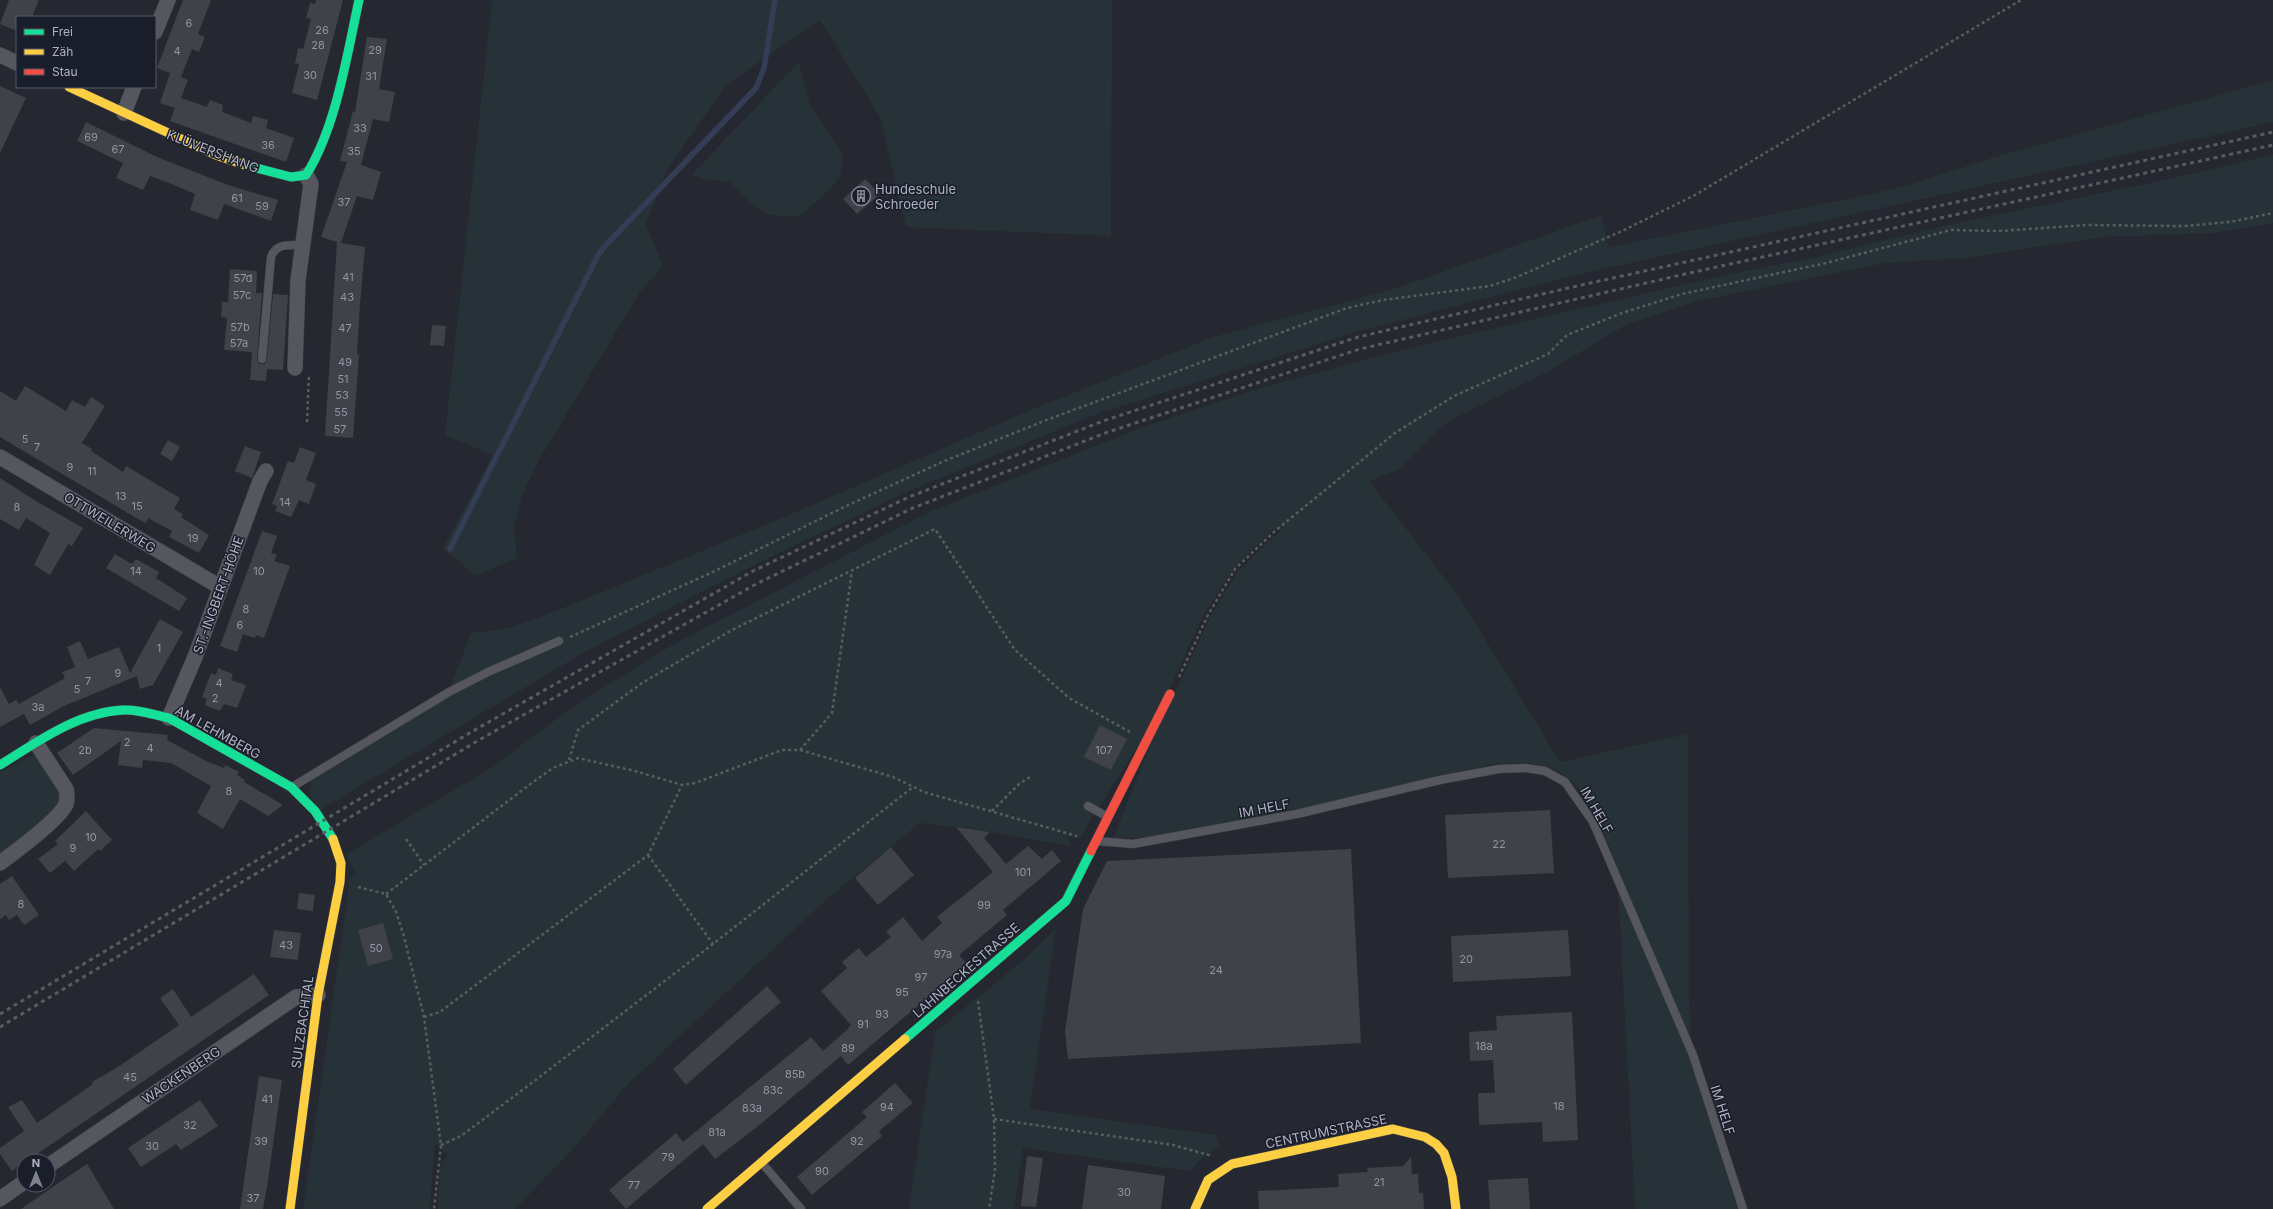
<svg xmlns="http://www.w3.org/2000/svg" width="2273" height="1209" font-family="Inter,sans-serif">
  <style>
    .green { fill: #263237 }
    .lines { fill: none; stroke-linecap: round; stroke-linejoin: round }
    .stream { stroke: #343d56; stroke-width: 5.5 }
    .building { fill: #3f4249 }
    .lane-casing { stroke: #414349; stroke-width: 9 }
    .street-casing { stroke: #414349; stroke-width: 16 }
    .fast-casing { stroke: #414349; stroke-width: 10 }
    .slow-casing { stroke: #414349; stroke-width: 10 }
    .jam-casing { stroke: #414349; stroke-width: 10 }
    .path { stroke: #595b62; stroke-width: 2.5; stroke-dasharray: 3 3; stroke-linecap: butt }
    .lane { stroke: #55565e; stroke-width: 8 }
    .street { stroke: #55565e; stroke-width: 15 }
    .fast { stroke: #16e098; stroke-width: 9 }
    .slow { stroke: #ffcf43; stroke-width: 9 }
    .jam { stroke: #f24e42; stroke-width: 9 }
    .rail { stroke: #595b62; stroke-width: 3; stroke-dasharray: 4 4; stroke-linecap: butt }
    .labels { text-anchor: middle; stroke-width: 3; stroke-linejoin: round; paint-order: stroke }
    .number-label { font-size: 11px; fill: #9396a4 }
    .street-label { font-size: 13px; fill: #afb2c2; stroke: #1a1e2a }
    .poi-label { font-size: 13px; fill: #afb2c2; stroke: #1a1e2a; text-anchor: start }
  </style>
  <rect width="100%" height="100%" fill="#252830"/>
  <path class="green" d="M492 0H1112L1111 236 906 227 880 117 820 20 726 85 667 170 646 224 663 266 640 292 538 462 522 495 514 527 517 558 475 576 443 548 493 455 445 435Z
    M799 62 810 105 844 156 840 177 821 198 797 217 769 215 747 200 730 182 703 179 692 174Z
    M2273 80V122L1576 275 1356 332 1099 413 907 492 752 566 581 654 320 810 310 794 312 775 452 695 451 685 471 633 510 628 558 610 787 516 1026 412 1213 337 1394 289 1601 215 1609 247 1868 195 1915 183 1995 157Z
    M2273 155V223L2213 233 2103 237 1965 258 1885 263 1697 301 1627 324 1549 371 1446 423 1398 470 1369 481 1460 598 1560 762 1688 734 1689 998 1692 1055 1741 1209H1635L1617 866C1602 829 1588 778 1544 766 1529 762 1514 763 1499 763L1299 810 1167 837 1113 838 1151 743 1211 616 1238 571 1281 530H1273L1234 568 1204 614 1168 693 1141 741 1079 839 1062 835 1069 839 1071 846 967 828 920 823 828 898 627 1085 578 1143 515 1209H437L441 1164 447 1156 435 1142 430 1209H303L350 877 358 875 345 855 498 764 527 740 588 697 674 644 929 512 1141 428 1267 386 1409 348 1730 274 1821 256 1952 224 2164 180Z
    M35 754 64 791 63 804 0 858V772Z
    M1056 929 1030 1109 1216 1135 1220 1147 1202 1158 1189 1171 1023 1148 1014 1209H909L935 1032 1020 963Z"/>
  <g class="lines">
    <path class="stream" d="M450 549 598 255 606 245 756 88 764 68 775 0"/>
  </g>
  <path class="building" d="M9 0H39L32 17H17V31L0 24Z
    M183 0H211L198 34 205 37 199 52 192 49 181 77 188 80 181 98 207 107 210 100 223 105 222 112 251 123 253 116 268 120 266 128 294 138 286 162 170 121 175 108 160 103 170 73 157 68Z
    M316 0H343L317 100 292 93 299 64 295 63 298 48 303 49 311 19 306 18 308 11 310 3 315 4Z
    M367 37 387 39 379 89 395 92 389 122 373 119 361 165 381 172 373 200 357 196 341 243 365 247 360 304 357 354H359L353 438 325 436 337 242 321 237 347 162 340 161 353 111 355 112Z
    M0 86 26 98 0 153Z
    M86 122 157 157 228 185 278 200 271 221 224 204 218 220 190 210 195 194 174 185 150 176 143 190 116 178 123 163 77 141Z
    M865 179 880 194 857 214 843 199Z
    M230 269 257 271 256 293H262L257 359 259 364H265L267 359 273 294 288 295 283 370 267 369 266 381 250 380 252 352 224 350 227 318 221 317 222 302H228Z
    M432 325 446 326 444 346 430 345Z
    M25 386 66 411 72 400 85 407 91 397 105 406 82 443 92 449 91 451 123 472 126 466 180 498 174 509 183 514 181 517 209 535 199 553 169 537 172 531 148 518 146 523 138 519 0 437V391L16 401Z
    M168 440 180 447 172 461 160 454Z
    M245 446 261 452 252 478 235 471Z
    M300 447 316 453 306 480 316 484 309 504 299 500 291 517 275 511 277 506 272 504 288 461 294 463Z
    M0 478 36 501 83 528 72 546 68 544 50 575 34 565 50 533 26 518 19 530 0 519Z
    M262 531 277 536 271 553 277 555 274 561 290 566 264 638 256 635 255 638 243 634 237 652 220 646Z
    M115 554 132 564 136 559 159 572 156 578 187 598 179 611 106 568Z
    M160 619 183 632 153 685 140 689 137 676 64 706 30 725 24 714 0 727V687L9 704 16 700 19 704 65 678 62 672 75 667 67 647 80 641 88 659 119 647 130 673Z
    M218 668 233 674 231 680 246 685 237 708 224 704 220 711 205 705 207 699 202 697 211 673 216 675Z
    M1100 725 1127 739 1111 770 1084 757Z
    M94 728 168 735 167 740 206 761 224 768 225 765 239 772 237 775 245 780 244 782 283 805 268 816 240 799 223 829 197 813 211 786 171 763 143 760 142 768 118 765 121 741 73 775 57 753Z
    M1550 810 1554 873 1448 878 1445 815Z
    M86 811 112 840 100 851 98 849 74 871 65 861 50 873 38 859 58 844 55 841Z
    M956 827 990 832 984 838 1006 864 1028 846 1042 859 1052 850 1061 861 1003 910 1007 915 959 955 967 964 848 1065 841 1056 757 1127 715 1159 703 1144 626 1209 609 1190 676 1133 683 1142 811 1037 823 1051 847 1030 851 1025 821 991 847 968 842 962 859 948 866 957 891 937 886 932 903 917 922 941 942 923 937 917 993 872Z
    M891 847 914 875 878 905 855 878Z
    M1351 849 1361 1043 1068 1059 1065 1031 1083 909 1107 861Z
    M12 876 39 915 24 925 17 915 9 920 6 915 0 919V884Z
    M299 893 315 895 313 911 297 909Z
    M383 923 393 959 368 966 358 930Z
    M274 930 301 933 298 960 270 957Z
    M1568 930 1571 976 1453 982 1451 936Z
    M254 974 269 995 27 1161H24L12 1171 0 1154V1148L24 1131 8 1107 22 1100 37 1123 93 1084 92 1082 118 1067 179 1025 160 998 173 989 191 1017Z
    M767 986 781 1002 686 1085 673 1069Z
    M1572 1012 1578 1140 1543 1142 1542 1122 1479 1125 1478 1093H1495L1493 1060 1470 1061 1469 1032 1497 1030 1496 1016Z
    M259 1076 282 1080 267 1187 263 1209H240Z
    M895 1083 913 1103 879 1131 882 1136 812 1195 797 1177 867 1117 862 1112Z
    M200 1100 218 1126 181 1150 176 1144 141 1167 128 1148Z
    M1027 1156 1043 1158 1036 1207 1021 1206Z
    M1411 1157 1412 1174H1418L1419 1193H1423L1424 1209H1259L1258 1191 1339 1187 1338 1174 1368 1172 1367 1168 1403 1166Z
    M87 1164 114 1209H21L54 1186Z
    M1088 1165 1165 1176 1161 1209H1082Z
    M1528 1178 1530 1209H1490L1488 1180Z"/>
  <g class="lines">
    <defs>
      <path id="lane" d="M262 359 271 257C276 243 289 245 302 245
        M292 787 449 692 488 672 559 641
        M1088 806 1108 817
        M1097 841 1133 844 1297 814 1440 780 1499 769 1526 768 1545 771 1565 782 1593 822 1693 1055 1743 1209
        M761 1162 801 1209"/>
      <path id="street" d="M155 32 168 0
        M0 55 17 63
        M124 113 134 87
        M295 368 298 280 311 184 306 175
        M0 457 220 587
        M169 718 195 657 260 481 266 471
        M0 863C15 852 59 820 66 804 68 798 67 794 66 789L36 743
        M48 1166 296 997 318 995
        M0 1199 24 1182"/>
      <path id="fast" d="M245 165 291 177 306 175C336 128 347 55 359 0
        M0 765C37 742 78 712 123 710 139 709 154 715 169 718L291 787 315 811 333 839
        M905 1039 1066 901 1091 851"/>
      <path id="slow" d="M69 87 216 155 245 165
        M290 1209 318 995 340 882 341 863 333 839
        M707 1209 905 1039
        M1195 1209 1208 1180 1232 1164 1393 1129 1425 1137 1436 1144 1444 1153 1452 1177 1456 1209"/>
      <path id="jam" d="M1091 851 1170 694"/>
    </defs>
    <use href="#lane" class="lane-casing"/>
    <use href="#street" class="street-casing"/>
    <use href="#fast" class="fast-casing"/>
    <use href="#slow" class="slow-casing"/>
    <use href="#jam" class="jam-casing"/>
    <path class="path" d="M307 422 309 376
      M570 637 717 570 846 506 942 462 1044 421 1347 308 1383 300 1490 286 1517 277 1622 231 1695 195 2021 0
      M1179 677 1208 615 1235 569 1275 531 1395 433 1454 396 1548 354 1567 335 1622 313 1682 294 1826 263 1951 230 2000 231 2087 225 2184 226 2230 222 2273 213
      M800 750 832 713 852 571
      M569 760 578 730 642 683 732 630 935 529 1015 650 1069 698 1130 732
      M992 811 1019 784 1030 777
      M406 839 424 865
      M648 855 713 944
      M358 887 386 894 396 912 403 933 424 1017 441 1145 434 1209
      M386 894 533 782 553 768 578 758 635 771 682 785 695 783 782 750H800L893 777 924 792 1077 836
      M978 1001 994 1119 995 1170 989 1209
      M424 1017 440 1012 648 855 682 785
      M994 1119 1173 1145 1212 1156
      M441 1145 461 1136 533 1082 713 944 913 787"/>
    <use href="#lane" class="lane"/>
    <use href="#street" class="street"/>
    <use href="#fast" class="fast"/>
    <use href="#slow" class="slow"/>
    <use href="#jam" class="jam"/>
    <path class="rail" d="M0 1014 473 731 753 571 909 497 1103 421 1358 337 1577 286 2273 132
      M0 1027 479 740 758 583 913 508 1108 432 1360 349 1694 272 2273 145"/>
  </g>
  <defs>
    <symbol id="building-ring" viewBox="-11 -11 22 22"><circle r="9.5" fill="#1a1e2a" stroke="#7f828f" stroke-width="1.5"/><path d="M-4-6H4V6H1V3H-1V6H-4ZM-2.5-4.3h1.7v1.8h-1.7ZM.8-4.3h1.7v1.8H.8ZM-2.5-1h1.7V.8h-1.7ZM.8-1h1.7V.8H.8Z" fill="#7f828f"/></symbol>
  </defs>
  <g fill-rule="evenodd">
    <use href="#building-ring" x="850" y="185" width="22" height="22"/>
  </g>
  <g class="labels">
    <g class="number-label">
      <text x="189" y="27">6</text>
      <text x="322" y="34">26</text>
      <text x="318" y="49">28</text>
      <text x="375" y="54">29</text>
      <text x="177" y="55">4</text>
      <text x="310" y="79">30</text>
      <text x="371" y="80">31</text>
      <text x="360" y="132">33</text>
      <text x="91" y="141">69</text>
      <text x="268" y="149">36</text>
      <text x="118" y="153">67</text>
      <text x="354" y="155">35</text>
      <text x="237" y="202">61</text>
      <text x="344" y="206">37</text>
      <text x="262" y="210">59</text>
      <text x="348" y="281">41</text>
      <text x="243" y="282">57d</text>
      <text x="242" y="299">57c</text>
      <text x="347" y="301">43</text>
      <text x="240" y="331">57b</text>
      <text x="345" y="332">47</text>
      <text x="239" y="347">57a</text>
      <text x="345" y="366">49</text>
      <text x="343" y="383">51</text>
      <text x="342" y="399">53</text>
      <text x="341" y="416">55</text>
      <text x="340" y="433">57</text>
      <text x="25" y="443">5</text>
      <text x="37" y="451">7</text>
      <text x="70" y="471">9</text>
      <text x="92" y="475">11</text>
      <text x="121" y="500">13</text>
      <text x="285" y="506">14</text>
      <text x="137" y="510">15</text>
      <text x="17" y="511">8</text>
      <text x="193" y="542">19</text>
      <text x="136" y="575">14</text>
      <text x="259" y="575">10</text>
      <text x="246" y="613">8</text>
      <text x="240" y="629">6</text>
      <text x="159" y="652">1</text>
      <text x="118" y="677">9</text>
      <text x="88" y="685">7</text>
      <text x="219" y="687">4</text>
      <text x="77" y="693">5</text>
      <text x="215" y="702">2</text>
      <text x="38" y="711">3a</text>
      <text x="127" y="746">2</text>
      <text x="150" y="752">4</text>
      <text x="85" y="754">2b</text>
      <text x="1104" y="754">107</text>
      <text x="229" y="795">8</text>
      <text x="91" y="841">10</text>
      <text x="1499" y="848">22</text>
      <text x="73" y="852">9</text>
      <text x="1023" y="876">101</text>
      <text x="21" y="908">8</text>
      <text x="984" y="909">99</text>
      <text x="286" y="949">43</text>
      <text x="376" y="952">50</text>
      <text x="943" y="958">97a</text>
      <text x="1466" y="963">20</text>
      <text x="1216" y="974">24</text>
      <text x="921" y="981">97</text>
      <text x="902" y="996">95</text>
      <text x="882" y="1018">93</text>
      <text x="863" y="1028">91</text>
      <text x="1484" y="1050">18a</text>
      <text x="848" y="1052">89</text>
      <text x="795" y="1078">85b</text>
      <text x="130" y="1081">45</text>
      <text x="773" y="1094">83c</text>
      <text x="267" y="1103">41</text>
      <text x="1559" y="1110">18</text>
      <text x="887" y="1111">94</text>
      <text x="752" y="1112">83a</text>
      <text x="190" y="1129">32</text>
      <text x="717" y="1136">81a</text>
      <text x="261" y="1145">39</text>
      <text x="857" y="1145">92</text>
      <text x="152" y="1150">30</text>
      <text x="668" y="1161">79</text>
      <text x="822" y="1175">90</text>
      <text x="1379" y="1186">21</text>
      <text x="634" y="1189">77</text>
      <text x="1124" y="1196">30</text>
      <text x="253" y="1202">37</text>
    </g>
    <g class="street-label">
      <text transform="translate(213 151) rotate(21)" y="5">KLÜVERSHANG</text>
      <text transform="translate(110 522) rotate(31)" y="5">OTTWEILERWEG</text>
      <text transform="translate(218 595) rotate(-70)" y="5">ST.-INGBERT-HÖHE</text>
      <text transform="translate(218 732) rotate(29)" y="5">AM LEHMBERG</text>
      <text transform="translate(1264 808) rotate(-11)" y="5">IM HELF</text>
      <text transform="translate(1597 810) rotate(60)" y="5">IM HELF</text>
      <text transform="translate(966 970) rotate(-41)" y="5">LAHNBECKESTRASSE</text>
      <text transform="translate(302 1022) rotate(-82)" y="5">SULZBACHTAL</text>
      <text transform="translate(181 1075) rotate(-34)" y="5">WACKENBERG</text>
      <text transform="translate(1723 1110) rotate(72)" y="5">IM HELF</text>
      <text transform="translate(1326 1131) rotate(-12)" y="5">CENTRUMSTRASSE</text>
    </g>
    <g class="poi-label">
      <text x="875" y="194">Hundeschule<tspan x="875" dy="15">Schroeder</tspan></text>
    </g>
  </g>
  <rect x="16" y="16" width="140" height="72" fill="#1a1e2a" stroke="#565967"/>
  <rect x="24" y="29" width="20" height="6" fill="#16e098" stroke="#565967"/>
  <text x="52" y="36" font-size="12" fill="#afb2c2">Frei</text>
  <rect x="24" y="49" width="20" height="6" fill="#ffcf43" stroke="#565967"/>
  <text x="52" y="56" font-size="12" fill="#afb2c2">Zäh</text>
  <rect x="24" y="69" width="20" height="6" fill="#f24e42" stroke="#565967"/>
  <text x="52" y="76" font-size="12" fill="#afb2c2">Stau</text>
  <g transform="translate(36 1173)"><circle r="19" fill="#1a1e2a" stroke="#565967"/>
  <path d="M0-3L7 15L0 10L-7 15Z" fill="#7f828f"/>
  <text y="-6" font-size="11" font-weight="bold" text-anchor="middle" fill="#afb2c2">N</text>
  </g>
</svg>
